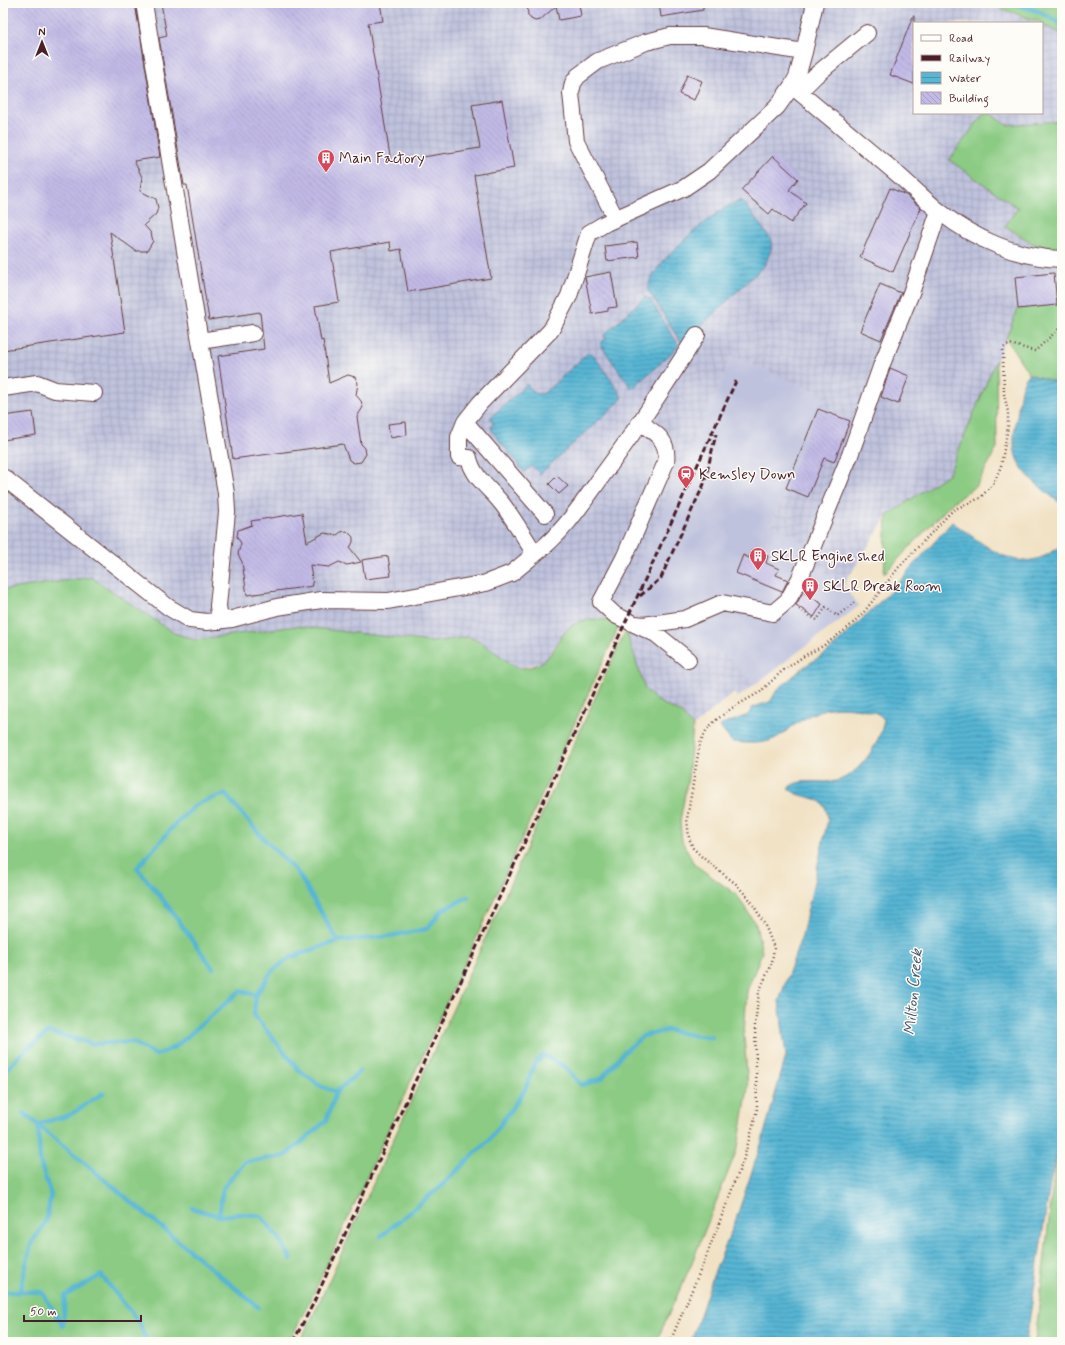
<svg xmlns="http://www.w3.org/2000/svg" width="1065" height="1345" font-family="Mynerve,sans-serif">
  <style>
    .industrial { fill: url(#industrial-grid) }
    .railway { fill: #bfc2dd }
    .grass { fill: #8bcb83; stroke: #6a7557 }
    .water { fill: url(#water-rules); stroke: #506a80 }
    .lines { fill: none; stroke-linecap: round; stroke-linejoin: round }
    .stream { stroke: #56b6d4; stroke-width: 4.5 }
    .building { fill: url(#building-back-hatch) }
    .minor-casing { stroke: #633c42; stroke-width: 18 }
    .path { stroke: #633c42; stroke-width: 2.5; stroke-dasharray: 1 3; stroke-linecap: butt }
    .minor { stroke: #fff; stroke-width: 16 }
    .rail { stroke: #4a1f2b; stroke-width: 3; stroke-dasharray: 6 3; stroke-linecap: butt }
    .labels { text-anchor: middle; stroke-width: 3; stroke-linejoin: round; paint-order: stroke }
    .poi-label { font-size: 15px; fill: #4a1f2b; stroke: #fdfcf7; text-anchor: start }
    .water-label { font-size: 16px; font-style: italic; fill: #4f5b6f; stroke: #fdfcf7 }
  </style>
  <defs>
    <pattern id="industrial-grid" width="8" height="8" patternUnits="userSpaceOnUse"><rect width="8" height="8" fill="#bfc2dd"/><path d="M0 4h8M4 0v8" fill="none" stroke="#a6a6be"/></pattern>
    <pattern id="water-rules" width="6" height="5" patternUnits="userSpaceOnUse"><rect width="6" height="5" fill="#56b6d4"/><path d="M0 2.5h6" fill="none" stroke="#4993ac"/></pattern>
    <pattern id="building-back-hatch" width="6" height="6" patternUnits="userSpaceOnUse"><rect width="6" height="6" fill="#c1bae6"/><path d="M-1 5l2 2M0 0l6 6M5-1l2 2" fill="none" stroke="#a79fc5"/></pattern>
  </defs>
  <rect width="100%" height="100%" fill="#fdfcf7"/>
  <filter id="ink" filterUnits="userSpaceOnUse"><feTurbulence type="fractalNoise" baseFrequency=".025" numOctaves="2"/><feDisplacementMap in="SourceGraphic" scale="8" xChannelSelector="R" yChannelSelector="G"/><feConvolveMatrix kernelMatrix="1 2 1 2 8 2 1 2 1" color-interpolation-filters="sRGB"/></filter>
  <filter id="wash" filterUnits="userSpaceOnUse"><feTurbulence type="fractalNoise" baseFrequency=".012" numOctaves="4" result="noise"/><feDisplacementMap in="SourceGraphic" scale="16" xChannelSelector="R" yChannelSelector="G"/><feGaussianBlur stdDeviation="0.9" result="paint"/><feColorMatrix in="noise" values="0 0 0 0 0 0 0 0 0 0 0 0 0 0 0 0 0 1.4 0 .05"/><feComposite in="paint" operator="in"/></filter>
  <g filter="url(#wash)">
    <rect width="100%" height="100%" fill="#f1e2c5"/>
    <path class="industrial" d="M3 3H986L1039 23H914V113H984L950 160 1018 208 1005 226 1032 243 1062 252V304L1018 309 949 474 887 516 843 586 799 553V537L771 526 823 395 732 356 619 608 684 632 701 653 726 654 754 685 737 698 734 693 729 696 693 727 681 713 657 701 645 689 626 630 620 624 601 618 593 619 558 641 547 658 542 662 517 668 468 637 432 642 296 626 195 640 174 633 91 577 3 590Z
      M1042 25 1062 34V121L1006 125 990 113H1042Z"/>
    <path class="railway" d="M732 356 824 395 771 525 799 537V553L843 586 859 606 754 685 726 654 701 653 684 632 618 608Z"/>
    <path class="grass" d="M986 3H1062V34L1042 25V23Z
      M984 113H990L1007 125 1062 121V252L1032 243 1005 226 1018 208 949 160Z
      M1062 303V384L1029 374 1006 338 1018 309Z
      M996 360 997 448 977 485 952 503 884 574 887 516 949 473Z
      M91 577 174 633 195 640 296 626 432 642 468 637 478 640 517 668C526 668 536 667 543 661 551 656 555 647 560 639 574 616 597 616 620 624L311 1299 289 1342H3V590Z
      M626 630 645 689 657 701 681 713 693 727 688 778 680 821 682 841 694 864 737 895 756 925 762 952 747 991 744 1034 748 1088 738 1147 691 1265 656 1342H299L312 1318Z
      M1062 1134V1342H1035L1058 1140Z"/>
    <path class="water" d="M742 200 770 238C774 248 768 257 764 266L682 344 648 290C646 269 709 216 728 206 732 204 737 202 742 200Z
      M645 297 650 299 679 346 632 389 600 344 606 339 604 335Z
      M588 353 593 354 620 393 622 399 540 474 532 466 524 472 492 431 491 426 494 424 490 418 527 384C532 391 535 396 544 393Z
      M1029 374 1062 384V505C1046 491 1019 474 1015 452 1012 438 1016 423 1018 409 1020 396 1020 384 1029 374Z
      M952 522C988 546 1020 582 1062 544V1131L1051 1178 1026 1342H691L713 1276 735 1222 762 1141 786 1056 779 1001 802 935 828 819C825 790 804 803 788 788 799 777 821 784 836 781 860 775 880 743 884 720 879 712 871 711 861 709 831 704 817 709 793 726 785 732 778 738 769 741 757 744 745 743 732 742L719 726 748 715 753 707 770 702 777 690 805 666 828 652 892 590Z"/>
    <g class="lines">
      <path class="stream" d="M1013 3 1040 12 1062 24
        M213 968 161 897 137 868 178 821 197 804 225 794 263 838 298 873 338 941
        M3 1073 25 1050 49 1032 93 1044 132 1042 156 1055 175 1047 240 991 256 995
        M336 1092 320 1086 299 1070 254 1015 256 995 272 971 291 957 338 941 390 936 427 929 442 910 468 897
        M24 1113 258 1307
        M192 1208 219 1216 242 1214 261 1216 280 1240 291 1259
        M219 1216 223 1188 245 1162 285 1156 326 1121 336 1092 359 1072
        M381 1236 440 1187 490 1139 525 1090 534 1065 544 1055 565 1067 581 1085 601 1079 624 1052 643 1036 668 1030 696 1036 712 1037
        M3 1292H42L63 1326 65 1296 101 1275 139 1322 147 1342
        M20 1292 31 1244 46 1221 51 1195 40 1162 38 1124 70 1115 103 1093"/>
    </g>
    <g id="blocks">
      <path class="building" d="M3 3H135L160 157 134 161 142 177 140 191 156 199 158 208 156 214 144 225 151 233 153 241 147 251H136L110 232 125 332 3 350Z
        M161 3H380L383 21 368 23 391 162 480 148 472 105 502 100 514 168 474 175 491 278 408 292 401 249 391 251 390 242 331 252 339 302 315 306 321 341 323 340 329 383 348 375 355 377 358 383 356 395 361 401 363 407 357 417 361 444 365 448 366 454 361 462 354 463 349 460 343 444 233 459 218 356 264 349 260 312 209 320 187 185H184L159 38 167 36Z
        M527 3H575V5L579 4 581 16 559 20 556 6 540 20 535 21 531 19 528 15Z
        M659 3H703V10L661 17Z
        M913 16H914V84L890 75Z
        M687 75 702 81 694 100 679 94Z
        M773 156 798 179 789 190 806 203 791 223 773 209 769 214 741 190Z
        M890 188 906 195 921 208 893 272 860 257Z
        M637 242 639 257 607 261 605 246Z
        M611 272 617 307 608 308V311L592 314 585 277Z
        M1054 273 1057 305 1018 309 1015 277Z
        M880 284 901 293 881 340 860 331Z
        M890 368 909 376 898 404 881 397Z
        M818 409 850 421 834 462 824 458 808 497 786 488Z
        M33 412 36 435 3 440V416Z
        M406 422 407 435 390 438 388 424Z
        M557 476 568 486 559 494 549 484Z
        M302 513 307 542 324 533 337 535 341 532 347 531 353 537V542L350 548 361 562 347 565 339 562 329 567 310 565 313 586 247 595 242 562 238 554 241 543 237 537 238 530 252 525 251 521Z
        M752 550 768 556 766 563 779 569 776 575 788 580 782 592 736 573 743 555 749 558Z
        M388 556 391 576 365 579 362 560Z
        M803 592 822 604 814 617 796 605Z"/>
    </g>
  </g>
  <g filter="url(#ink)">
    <use href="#blocks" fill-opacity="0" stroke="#633c42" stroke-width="1"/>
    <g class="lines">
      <defs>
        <path id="minor" d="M144 3 200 341
          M804 52 815 3
          M799 92 816 75 867 33
          M616 219 576 141 571 93 573 83 578 76 598 61 646 42 670 36H703L804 52 797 77 792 86
          M3 388 37 383 55 390 94 393
          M465 422 480 403 551 330 569 296 589 233 606 223 684 188 709 171 777 107 792 86C826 115 861 143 895 172 910 185 924 199 940 212 974 239 1018 258 1062 259
          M640 423C656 433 669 440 666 462L624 558 601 602 615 615 656 634 688 660
          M3 477 168 607 190 620 207 622 232 619 277 607 321 600 388 601 486 583 512 573 535 554C525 538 515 521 503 505 492 490 473 478 469 458L459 457V437L465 422 545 514
          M535 554C563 533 582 504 602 476 636 430 667 383 697 335
          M220 621 218 606 227 512 226 493 200 341 253 333
          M635 624 644 625 685 619 722 603 773 613 788 600 800 578 850 455 882 364 911 293 939 211"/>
      </defs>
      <use href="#minor" class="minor-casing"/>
      <path class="path" d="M799 609 817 620 826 607 837 616 855 602
        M670 1342 706 1257 743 1161 753 1126 757 1109 755 1025 759 992 772 962 774 948 765 925 751 901 736 884 702 857 693 848 689 838 687 819 700 743 707 729 716 720 732 708 760 692 781 672 804 656 823 646 849 627 864 612 899 567 953 510 980 498 994 483 1001 466 1008 427V412L1004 394 1003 348 1010 344 1035 351 1062 326"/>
      <use href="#minor" class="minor"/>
      <path class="rail" d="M640 596 661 578 667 564 704 484 716 434
        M293 1342 313 1304 736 381"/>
    </g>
  </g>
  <defs>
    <symbol id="building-pin" viewBox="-11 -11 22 30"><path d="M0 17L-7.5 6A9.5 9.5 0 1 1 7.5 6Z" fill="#d1495b" stroke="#fdfcf7"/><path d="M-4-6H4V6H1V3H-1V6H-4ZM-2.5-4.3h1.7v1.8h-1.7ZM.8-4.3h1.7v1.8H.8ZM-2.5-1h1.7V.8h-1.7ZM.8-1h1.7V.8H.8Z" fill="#fff"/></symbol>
    <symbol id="station-pin" viewBox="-11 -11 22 30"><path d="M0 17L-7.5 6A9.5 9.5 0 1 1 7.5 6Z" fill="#d1495b" stroke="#fdfcf7"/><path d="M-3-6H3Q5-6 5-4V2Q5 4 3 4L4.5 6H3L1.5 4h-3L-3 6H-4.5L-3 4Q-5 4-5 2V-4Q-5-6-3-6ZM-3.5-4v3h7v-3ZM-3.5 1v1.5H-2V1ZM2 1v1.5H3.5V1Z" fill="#fff"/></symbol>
  </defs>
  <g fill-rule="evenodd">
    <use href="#building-pin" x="316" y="148" width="20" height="27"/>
    <use href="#station-pin" x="676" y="464" width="20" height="27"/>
    <use href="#building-pin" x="748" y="546" width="20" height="27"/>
    <use href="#building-pin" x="800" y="576" width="20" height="27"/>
  </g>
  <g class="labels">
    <g class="poi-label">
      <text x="339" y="163">Main Factory</text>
      <text x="699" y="479">Kemsley Down</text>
      <text x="771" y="561">SKLR Engine shed</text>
      <text x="823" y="591">SKLR Break Room</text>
    </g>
    <g class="water-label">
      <text transform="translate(912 992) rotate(-85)" y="6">Milton Creek</text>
    </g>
  </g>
  <rect width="1065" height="1345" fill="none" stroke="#fdfcf7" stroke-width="16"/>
  <rect x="913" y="22" width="130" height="92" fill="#fdfcf7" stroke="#b5a4a5"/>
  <rect x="921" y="35" width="20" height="6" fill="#ffffff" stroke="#b5a4a5"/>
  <text x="949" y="42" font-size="12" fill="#4a1f2b">Road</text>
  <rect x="921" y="55" width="20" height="6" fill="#4a1f2b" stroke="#b5a4a5"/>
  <text x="949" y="62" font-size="12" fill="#4a1f2b">Railway</text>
  <rect x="921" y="72" width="20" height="12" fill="url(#water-rules)" stroke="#b5a4a5"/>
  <text x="949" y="82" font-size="12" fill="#4a1f2b">Water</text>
  <rect x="921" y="92" width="20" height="12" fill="url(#building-back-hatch)" stroke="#b5a4a5"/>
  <text x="949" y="102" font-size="12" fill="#4a1f2b">Building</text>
  <g transform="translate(42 42)" stroke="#fdfcf7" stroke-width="3" paint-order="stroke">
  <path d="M0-3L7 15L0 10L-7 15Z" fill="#4a1f2b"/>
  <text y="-6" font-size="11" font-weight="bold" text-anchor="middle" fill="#4a1f2b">N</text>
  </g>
  <path d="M24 1315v6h117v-6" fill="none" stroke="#4a1f2b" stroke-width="2"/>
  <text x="30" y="1315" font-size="12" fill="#4a1f2b" stroke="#fdfcf7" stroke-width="3" paint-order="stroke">50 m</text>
</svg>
